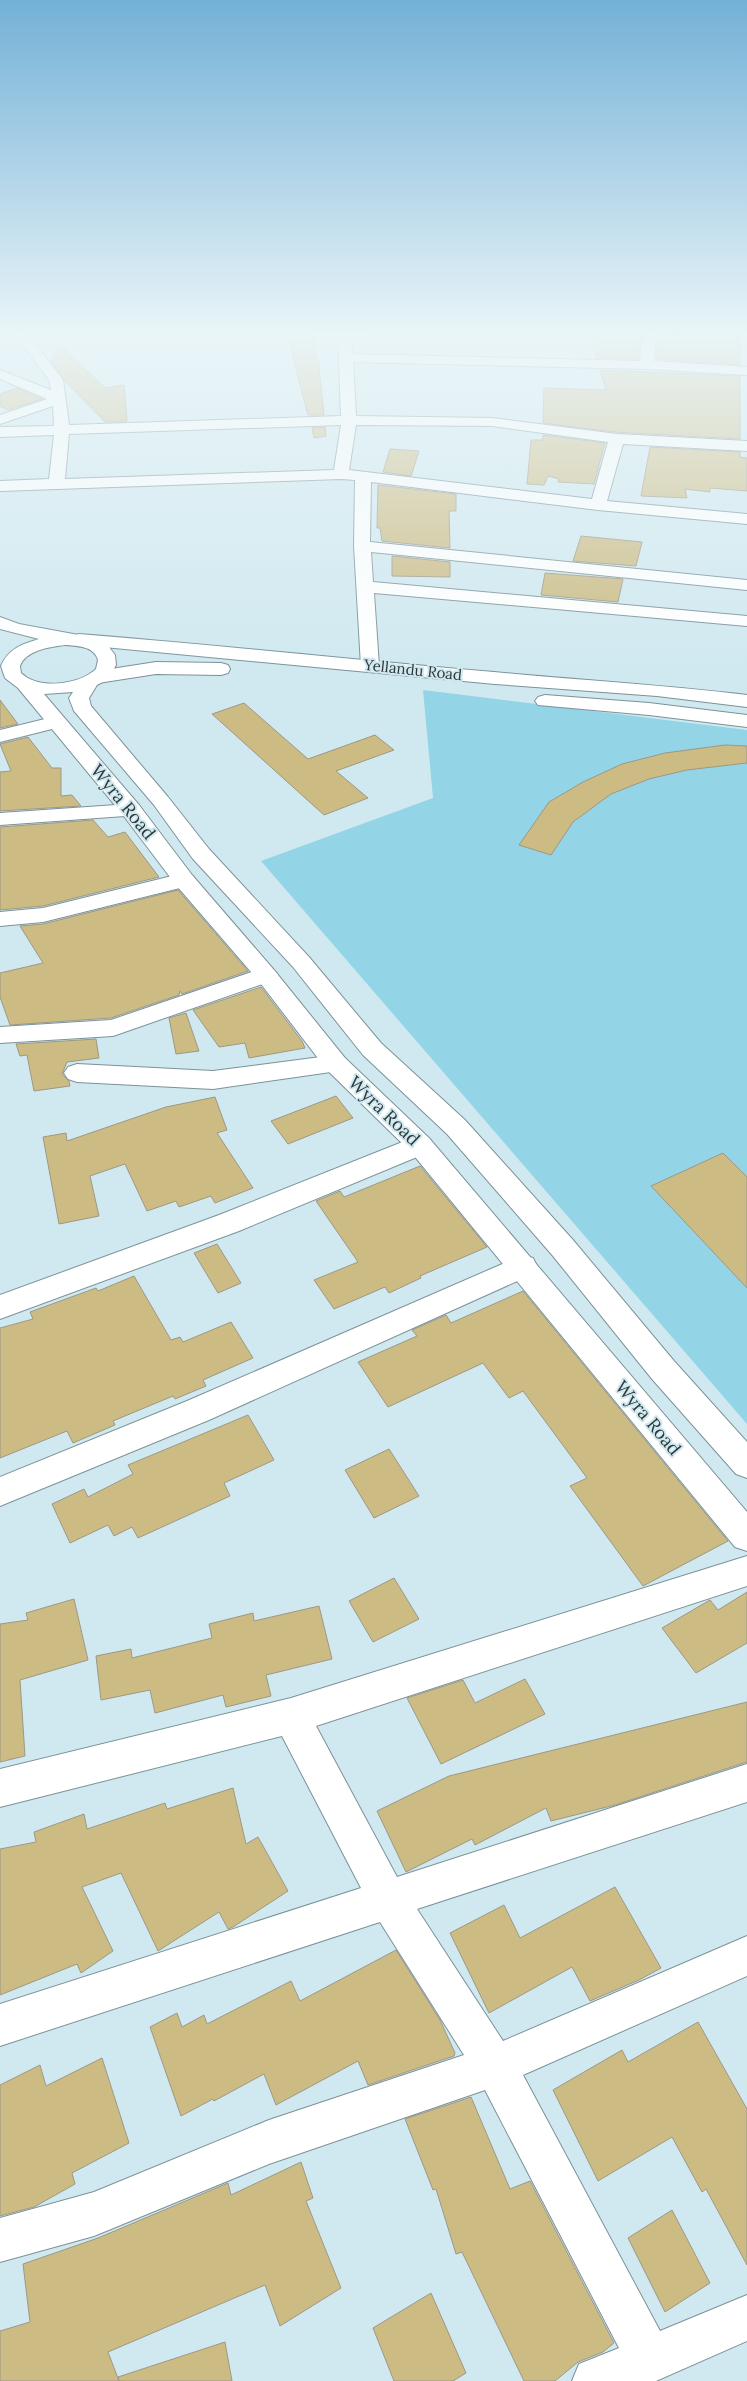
<svg xmlns="http://www.w3.org/2000/svg" width="747" height="2381" font-family="Lora,serif">
  <style>
    .green { fill: #93d5e6 }
    .building { fill: #ccbb83; stroke: #9d9885 }
    .lines { fill: none; stroke-linecap: round; stroke-linejoin: round }
    .street-casing { stroke: #7b9298; stroke-width: 2 }
    .secondary-casing { stroke: #7b9298; stroke-width: 2 }
    .primary-casing { stroke: #7b9298; stroke-width: 2 }
    .street { fill: #fff; fill-rule: evenodd }
    .secondary { fill: #fff; fill-rule: evenodd }
    .primary { fill: #fff; fill-rule: evenodd }
    .labels { text-anchor: middle; stroke-width: 4; stroke-linejoin: round; paint-order: stroke }
    .far-street-label { font-size: 15px; fill: #2e383a; stroke: #d0e9f0 }
    .street-label { font-size: 18px; fill: #2e383a; stroke: #d0e9f0 }
  </style>
  <rect width="100%" height="100%" fill="#d0e9f0"/>
  <path class="green" d="M423 690 747 730V1424L261 861 433 798Z"/>
  <path class="building" d="M644 334H646L639 345 638 359 597 358 590 337Z
    M287 335H304L316 339 315 358H318L324 415H308Z
    M664 335 740 338V365L656 359 657 346Z
    M59 344 105 388 124 385 127 421 105 422 65 381 51 362Z
    M600 370 740 376V439L614 432 543 423 544 388 606 390Z
    M17 388 42 399 8 410 0 406V394Z
    M325 427 326 436 314 438 312 428Z
    M543 435 605 443 594 484 558 482 559 479 548 476 544 485 527 484 531 440H543Z
    M650 447 740 452V457L747 458V491L710 488V492L685 489 687 498 641 496Z
    M390 449 419 451 411 476 383 472Z
    M378 485 456 494V511H449L450 548 382 541 380 528H377Z
    M581 536 642 542 636 566 573 561Z
    M392 556 450 562V577L392 576Z
    M545 573 623 579 618 602 541 595Z
    M0 700 18 724 0 728Z
    M244 703 308 759 375 735 394 750 336 771 368 798 324 815 212 714Z
    M28 737 52 768H61V796L72 795 81 806 0 811V772L11 771 0 744Z
    M725 745 747 746V763L687 770 649 779 611 794 573 822 551 855 519 845 549 802 583 782 622 764 665 753Z
    M93 820 108 837 125 832 159 877 43 906 0 910V827Z
    M178 890 248 971 182 994 180 991 179 995 111 1018 10 1025 0 997V973L43 963 20 926 43 924Z
    M261 987 302 1041 305 1048 249 1058 245 1043 219 1047 193 1010Z
    M186 1013 199 1051 176 1054 169 1018Z
    M96 1039 99 1058 67 1062 62 1074 69 1081 70 1086 34 1091 27 1055 20 1056 16 1044Z
    M336 1096 353 1118 288 1144 271 1121Z
    M215 1097 227 1130 217 1133 253 1188 215 1203 211 1196 179 1207 176 1201 147 1211 125 1164 90 1176 99 1216 59 1224 43 1137 66 1133 67 1141 166 1107Z
    M723 1153 747 1177V1288L651 1186Z
    M420 1166 487 1247 420 1276 421 1278 389 1293 385 1287 334 1309 314 1280 358 1262 316 1201 340 1191 344 1197Z
    M217 1244 241 1283 218 1293 194 1253Z
    M134 1276 171 1340 180 1337 183 1342 231 1322 253 1358 203 1380 206 1386 175 1399 173 1396 113 1421 115 1425 73 1443 67 1431 0 1458V1328L33 1319 30 1312 96 1288 98 1291Z
    M523 1291 728 1541 643 1586 570 1486 587 1478 523 1391 509 1398 483 1363 388 1407 358 1362 417 1336 412 1330 446 1315 451 1323Z
    M248 1415 274 1460 224 1483 230 1496 138 1538 132 1527 114 1536 108 1525 70 1543 52 1504 84 1489 88 1497 133 1474 128 1465Z
    M389 1449 419 1496 374 1518 345 1470Z
    M394 1578 419 1619 373 1642 349 1601Z
    M747 1592V1643L696 1673 662 1628 710 1600 718 1610Z
    M74 1599 88 1660 20 1680 25 1756 0 1762V1624L28 1620 26 1613Z
    M319 1606 332 1659 266 1675 271 1696 226 1707 223 1695 155 1713 150 1690 101 1700 96 1656 131 1649 132 1658 212 1638 209 1624 253 1613 254 1621Z
    M525 1679 545 1714 441 1764 407 1698 463 1680 475 1703Z
    M747 1702V1762L615 1805 551 1821 546 1808 475 1845 472 1839 406 1872 377 1811 449 1776Z
    M233 1788 246 1844 258 1837 288 1891 233 1927 228 1929 219 1912 158 1951 121 1873 82 1887 113 1951 81 1973 77 1964 0 1995V1849L36 1842 34 1832 84 1814 87 1829 165 1803 167 1809Z
    M615 1887 661 1968 639 1980 590 2001 572 1967 489 2013 450 1933 504 1905 520 1938Z
    M396 1950 440 2020 455 2053 454 2056 368 2085 358 2061 276 2105 264 2074 214 2101 213 2099 181 2116 150 2027 177 2013 182 2027 204 2015 207 2024 291 1981 300 2001Z
    M698 2022 747 2109V2265L706 2189 702 2192 672 2137 598 2181 553 2090 622 2050 628 2062Z
    M102 2058 129 2143 72 2173 75 2184 34 2207 0 2216V2085L40 2065 46 2086Z
    M471 2097 510 2189 530 2181 614 2343 603 2352 578 2362 555 2381H524L462 2252 456 2254 436 2189 433 2190 405 2119Z
    M301 2162 313 2198 306 2201 341 2288 280 2326 265 2285 108 2352 119 2381H0V2331L30 2322 23 2264 98 2238 228 2183 231 2195Z
    M672 2210 710 2283 665 2312 628 2238Z
    M431 2293 466 2373 453 2381H394L373 2328Z
    M225 2342 232 2381H119L118 2377Z"/>
  <g class="lines">
    <defs>
      <path id="street" d="M14 333H27L63 380 69 425 341 416 338 337H310L304 333H374L368 337H352L353 354 640 361 641 345 649 333H663L655 345 654 361 747 367V375L647 369 353 362 356 416 492 418 617 434 747 441V451L623 444 607 501 747 514V524L598 510 371 482 370 542 747 580V590L371 552 373 582 747 616V626L374 593 379 666 377 670H363L361 666 354 546 355 480 341 479 0 491V481L49 479 54 435 0 437V427L54 426 53 406 0 424V415L47 399 0 379V370L51 390 49 380ZM341 425 334 470 65 479 69 434ZM356 425 492 426 608 442 592 499 349 470Z
        M57 716 64 718 67 722 64 726 0 742V730Z
        M131 804 139 805 142 810 139 815 0 825V813Z
        M184 873 192 875 195 880 192 885 43 922 0 926V912L43 908Z
        M266 967 274 970 278 975 274 980 113 1036 0 1043V1027L111 1020Z
        M336 1055 345 1058 349 1064 345 1070 213 1089 77 1082 68 1079 64 1073 68 1067 77 1064 213 1071Z
        M420 1135 429 1138 433 1145 429 1152 239 1231 0 1319V1295L219 1215Z
        M523 1255 533 1258 537 1266 533 1274 209 1420 0 1506V1477L187 1401Z
        M747 1556V1586L316 1726 397 1877 747 1764V1802L417 1909 503 2041 747 1936V1976L523 2075 660 2331 747 2295V2341L656 2381H572L579 2364 619 2348 485 2090 269 2164 94 2236 0 2262V2218L94 2192 269 2120 464 2055 380 1922 0 2046V2004L361 1888 282 1736 0 1807V1769L291 1698Z"/>
      <path id="secondary" d="M79 634C218 645 356 660 494 672 579 680 663 685 747 695V707L657 696 495 684 72 644 70 640 72 636Z
        M156 662 221 663 228 665 230 669 228 673 221 675 156 674 98 683 91 681 88 677 91 673 98 671Z
        M545 695 649 703 747 715V727L649 715 538 705 535 701 538 697Z"/>
      <path id="primary" d="M0 617 19 624 95 638 109 647 115 655 116 665 108 679 97 685 89 698 91 706 168 797 209 849 309 957 381 1043 465 1120 573 1240 674 1361 747 1442V1478L736 1474 652 1379 553 1256 447 1134 363 1055 293 967 193 859 154 805 74 711 69 698 73 692 44 694 139 805 192 875 274 970 345 1058 429 1138 747 1512V1551L735 1547 411 1152 327 1070 258 980 176 885 123 815 18 688 5 678 1 666C8 649 22 644 39 639L0 629ZM65 645C78 646 94 646 98 660L96 669C79 685 38 690 21 673L20 666C26 650 50 647 65 645Z"/>
    </defs>
    <use href="#street" class="street-casing"/>
    <use href="#secondary" class="secondary-casing"/>
    <use href="#primary" class="primary-casing"/>
    <use href="#street" class="street"/>
    <use href="#secondary" class="secondary"/>
    <use href="#primary" class="primary"/>
  </g>
  <linearGradient id="sky" x2="0" y2="1"><stop stop-color="#73b1d7"/><stop offset="0.5" stop-color="#eaf5f8"/><stop offset="1" stop-color="#eaf5f8" stop-opacity="0"/></linearGradient>
  <rect width="747" height="667" fill="url(#sky)"/>
  <g class="labels">
    <g class="far-street-label">
      <text transform="translate(413 670) rotate(6)" y="5">Yellandu Road</text>
    </g>
    <g class="street-label">
      <text transform="translate(123 802) rotate(51)" y="6">Wyra Road</text>
      <text transform="translate(384 1111) rotate(44)" y="6">Wyra Road</text>
      <text transform="translate(648 1418) rotate(50)" y="6">Wyra Road</text>
    </g>
  </g>
</svg>
